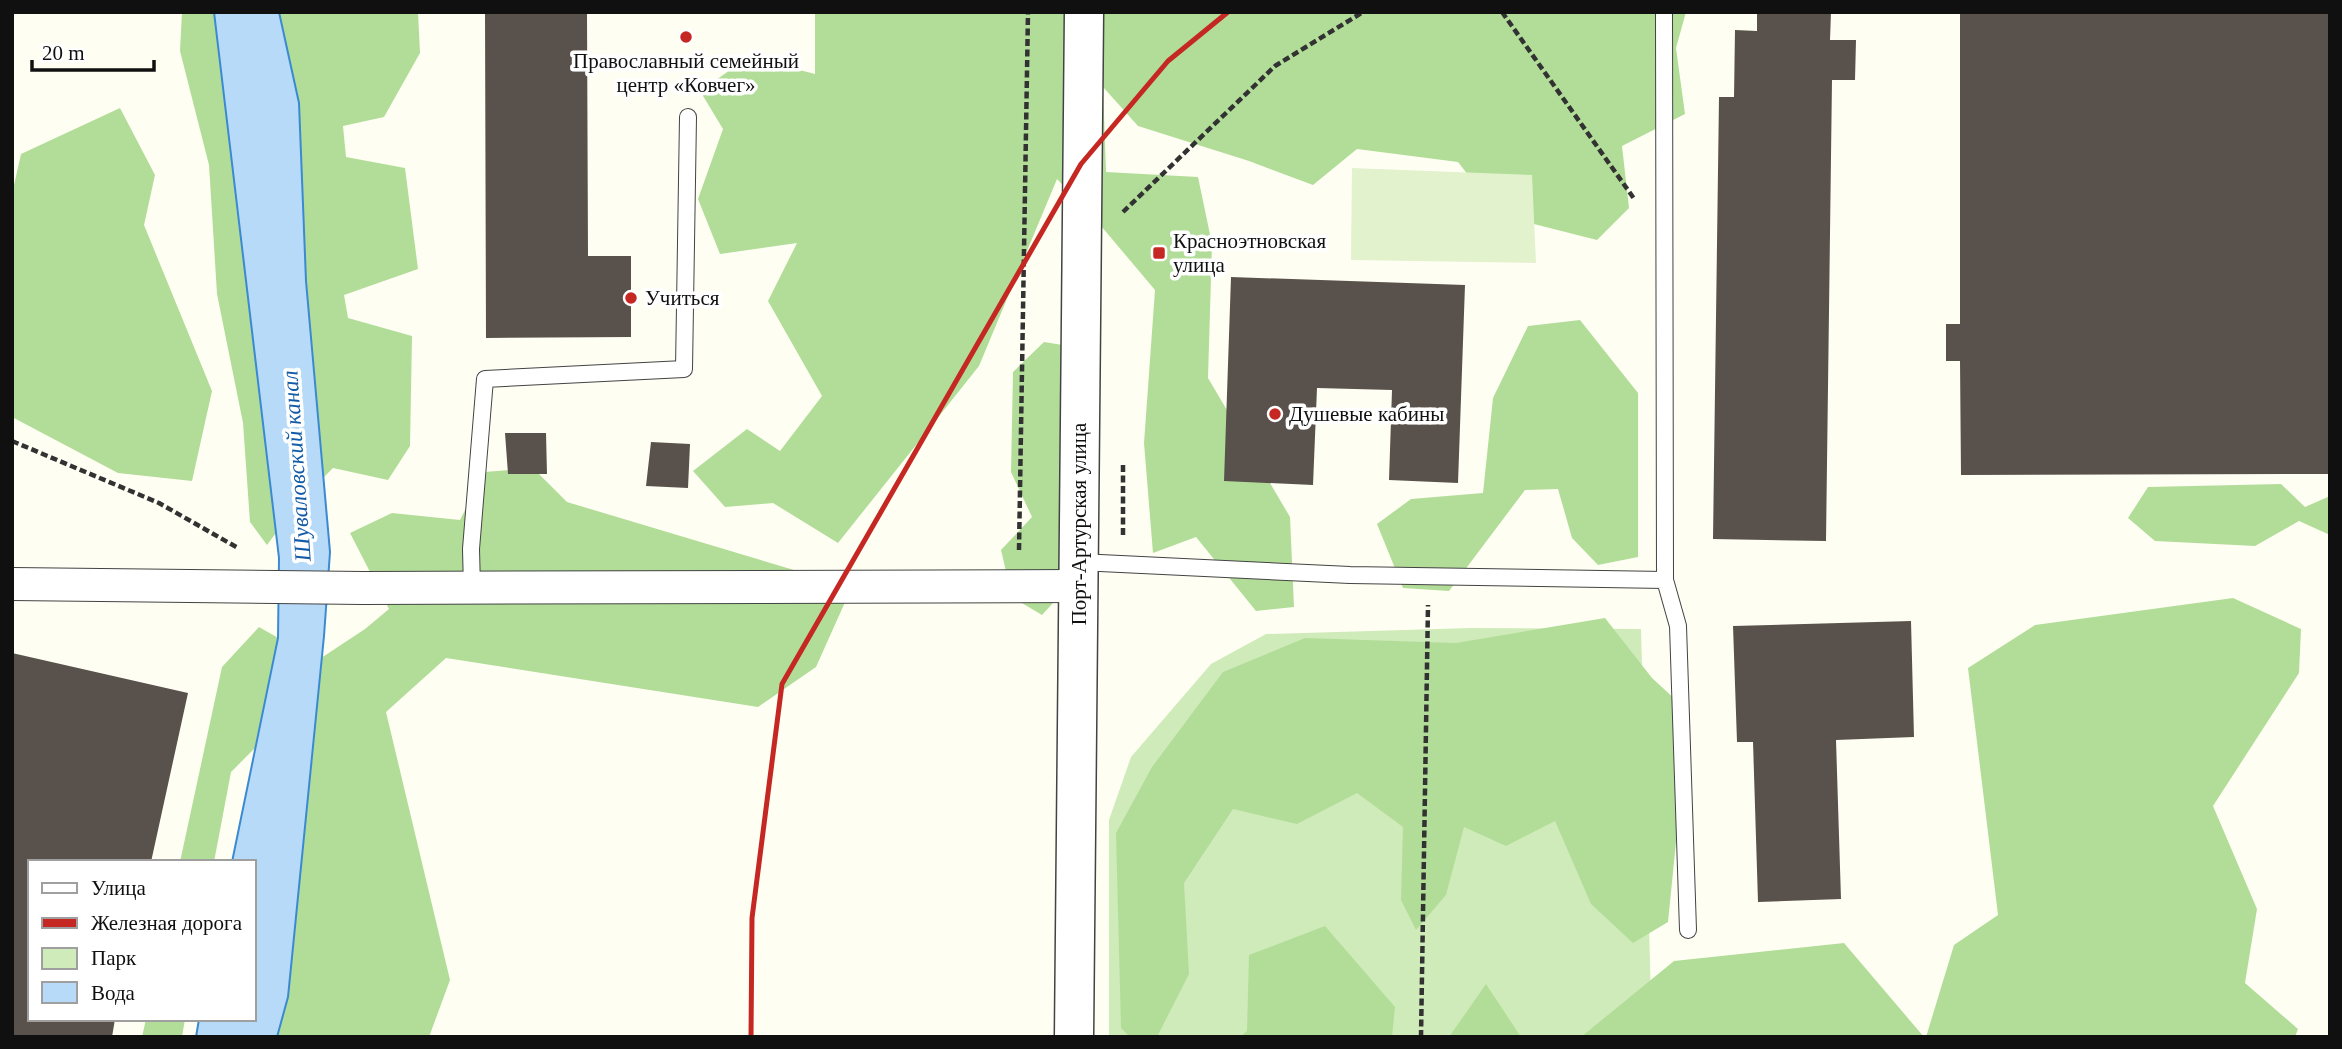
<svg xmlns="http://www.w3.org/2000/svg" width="2342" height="1049" font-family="'Times New Roman',serif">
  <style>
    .green { fill: #d0ebba }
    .forest { fill: #b2dd99 }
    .pitch { fill: #e2f2cd }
    .water { fill: #b6daf8; stroke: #3b8ad1; stroke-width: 2 }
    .building { fill: #59524c }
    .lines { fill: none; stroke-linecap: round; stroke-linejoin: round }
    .service-casing { stroke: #434343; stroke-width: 18 }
    .minor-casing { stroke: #434343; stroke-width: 34 }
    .tertiary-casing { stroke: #434343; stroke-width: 41 }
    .path { stroke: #323232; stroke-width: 4.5; stroke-dasharray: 7 3.5; stroke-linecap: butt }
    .service { stroke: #fff; stroke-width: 16 }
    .minor { stroke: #fff; stroke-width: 32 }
    .tertiary { stroke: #fff; stroke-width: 38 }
    .rail { stroke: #c52823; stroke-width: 5 }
    .poi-dot { fill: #c52823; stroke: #fff; stroke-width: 2.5 }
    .labels { text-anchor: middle; stroke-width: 7; stroke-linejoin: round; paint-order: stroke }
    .poi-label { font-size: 21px; fill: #101010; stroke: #fff; text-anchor: start }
    .street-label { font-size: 21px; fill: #101010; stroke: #fff }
    .water-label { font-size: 23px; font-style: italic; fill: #145ba6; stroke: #fff }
  </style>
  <rect width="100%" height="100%" fill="#fffef3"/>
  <path class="green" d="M1471 628 1641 629 1652 1037H1109V820L1131 757 1211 664 1266 634Z"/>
  <path class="forest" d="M182 12H418L420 53 384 117 343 126 346 157 405 168 418 269 344 295 348 318 412 336 410 446 388 480 333 468 299 502 267 545 250 522 243 423 217 294 209 165 180 51Z
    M817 12H1686L1676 48 1685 114 1622 146 1629 208 1597 240 1499 215 1458 162 1357 149 1313 185 1249 161 1138 126 1103 87 1106 172 1198 177 1212 244 1208 378 1290 517 1294 607 1256 611 1196 537 1153 553 1144 443 1155 290 1096 220 1057 179 979 366 838 543 773 503 725 507 693 471 747 429 780 451 822 396 768 301 797 243 720 254 698 199 723 129 700 91 749 57 815 74V14Z
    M120 108 155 175 144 225 212 391 192 481 118 473 12 417V194L21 154Z
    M1580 320 1638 393V557L1598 565 1572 538 1558 489 1525 490 1449 591 1403 588 1377 524 1411 499 1483 493 1493 398 1528 326Z
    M1044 342 1069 346 1087 566 1042 615 1012 597 1001 550 1032 517 1011 472 1013 372Z
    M533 468 567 502 794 570 846 600 816 667 758 707 446 658 386 712 450 980 429 1037H267L309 666 365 629 389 609 350 533 392 513 460 520 484 472Z
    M2281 484 2305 507 2330 496V535L2299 521 2255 546 2155 541 2128 518 2148 487Z
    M2233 598 2301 629 2299 673 2213 806 2257 909 2245 983 2298 1029 2295 1037H1926L1954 945 1998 915 1968 668 2035 625Z
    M1605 618 1652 678 1689 712 1668 922 1633 943 1591 904 1555 821 1506 846 1464 827 1446 895 1416 930 1401 900 1403 827 1357 793 1297 824 1233 809 1184 883 1189 974 1157 1037H1130L1121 1028 1116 833 1152 767 1223 672 1305 638 1456 643Z
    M259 627 289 644 271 732 231 772 214 862H180L222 667Z
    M1325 926 1395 1007 1392 1037H1240L1247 1031 1249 955Z
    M1844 943 1924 1037H1581L1674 961Z
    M1486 984 1521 1037H1449Z
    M146 1019H185L182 1037H142Z"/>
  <path class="pitch" d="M1352 168 1532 175 1536 263 1351 260Z"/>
  <path class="water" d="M214 12H279L299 103 306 281 330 552 324 636 288 997 277 1037H196L199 1019H254V862H232L278 638 279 558Z"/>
  <path class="building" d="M485 12H587L588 256H631V337L486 338Z
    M1757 12H1831L1830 40H1856L1855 80H1832L1826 541 1713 539 1719 97H1734L1735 30 1757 31Z
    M1960 12H2330V474L1961 475 1960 361H1946V324H1960Z
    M1231 277 1465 285 1458 483 1389 480 1392 390 1317 388 1313 485 1224 481Z
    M505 433H546L547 474H508Z
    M651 442 690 444 688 488 646 486Z
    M1911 621 1914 737 1836 740 1841 899 1758 902 1753 742H1737L1733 626Z
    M12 653 188 693 151 862H30V1019H115L112 1037H12Z"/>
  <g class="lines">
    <defs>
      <path id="service" d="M1079 562 1350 575 1665 580 1664 12
        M1665 580 1678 626 1688 930
        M472 588 471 549 485 379 684 369 688 117"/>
      <path id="minor" d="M12 584 363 588 1079 586"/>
      <path id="tertiary" d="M1074 1037 1084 12"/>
    </defs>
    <use href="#service" class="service-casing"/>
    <use href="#minor" class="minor-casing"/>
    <use href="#tertiary" class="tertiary-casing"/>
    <path class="path" d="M1502 12 1635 200
      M1123 212 1275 66 1363 12
      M12 441 159 503 238 548
      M1123 465V537
      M1019 550 1028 12
      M1421 1037 1428 605"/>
    <use href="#service" class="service"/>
    <use href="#minor" class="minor"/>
    <use href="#tertiary" class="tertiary"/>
    <path class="rail" d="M751 1037 752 918 782 684 1081 164 1168 61 1228 12"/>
  </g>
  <g class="poi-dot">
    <circle cx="686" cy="37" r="7"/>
    <rect x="1152" y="246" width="14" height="14" rx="3.5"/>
    <circle cx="631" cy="298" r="7"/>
    <circle cx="1275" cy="414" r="7"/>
  </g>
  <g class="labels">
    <g class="poi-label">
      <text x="686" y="68" text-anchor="middle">Православный семейный<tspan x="686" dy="24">центр «Ковчег»</tspan></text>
      <text x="1173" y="248">Красноэтновская<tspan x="1173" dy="24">улица</tspan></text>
      <text x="645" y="305">Учиться</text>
      <text x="1289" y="421">Душевые кабины</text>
    </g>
    <g class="street-label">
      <text transform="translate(1079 524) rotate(-90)" y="7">Порт-Артурская улица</text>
    </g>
    <g class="water-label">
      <text transform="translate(296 466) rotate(-94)" y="8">Шуваловский канал</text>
    </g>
  </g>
  <rect width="2342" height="1049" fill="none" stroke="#101010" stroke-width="28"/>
  <rect x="28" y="860" width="228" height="161" fill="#ffffff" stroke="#9f9f9f" stroke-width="2"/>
  <rect x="42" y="883" width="35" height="10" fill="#ffffff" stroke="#9f9f9f" stroke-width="2"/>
  <text x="91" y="895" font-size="21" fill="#101010">Улица</text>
  <rect x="42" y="918" width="35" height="10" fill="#c52823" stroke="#9f9f9f" stroke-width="2"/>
  <text x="91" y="930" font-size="21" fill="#101010">Железная дорога</text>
  <rect x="42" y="948" width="35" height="21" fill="#d0ebba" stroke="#9f9f9f" stroke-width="2"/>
  <text x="91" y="965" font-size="21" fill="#101010">Парк</text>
  <rect x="42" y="982" width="35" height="21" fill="#b6daf8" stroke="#9f9f9f" stroke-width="2"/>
  <text x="91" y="1000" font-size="21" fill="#101010">Вода</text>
  <path d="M32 60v10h122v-10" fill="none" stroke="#101010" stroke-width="3.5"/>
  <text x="42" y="60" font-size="21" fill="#101010" stroke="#ffffff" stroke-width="5" paint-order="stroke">20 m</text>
</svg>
